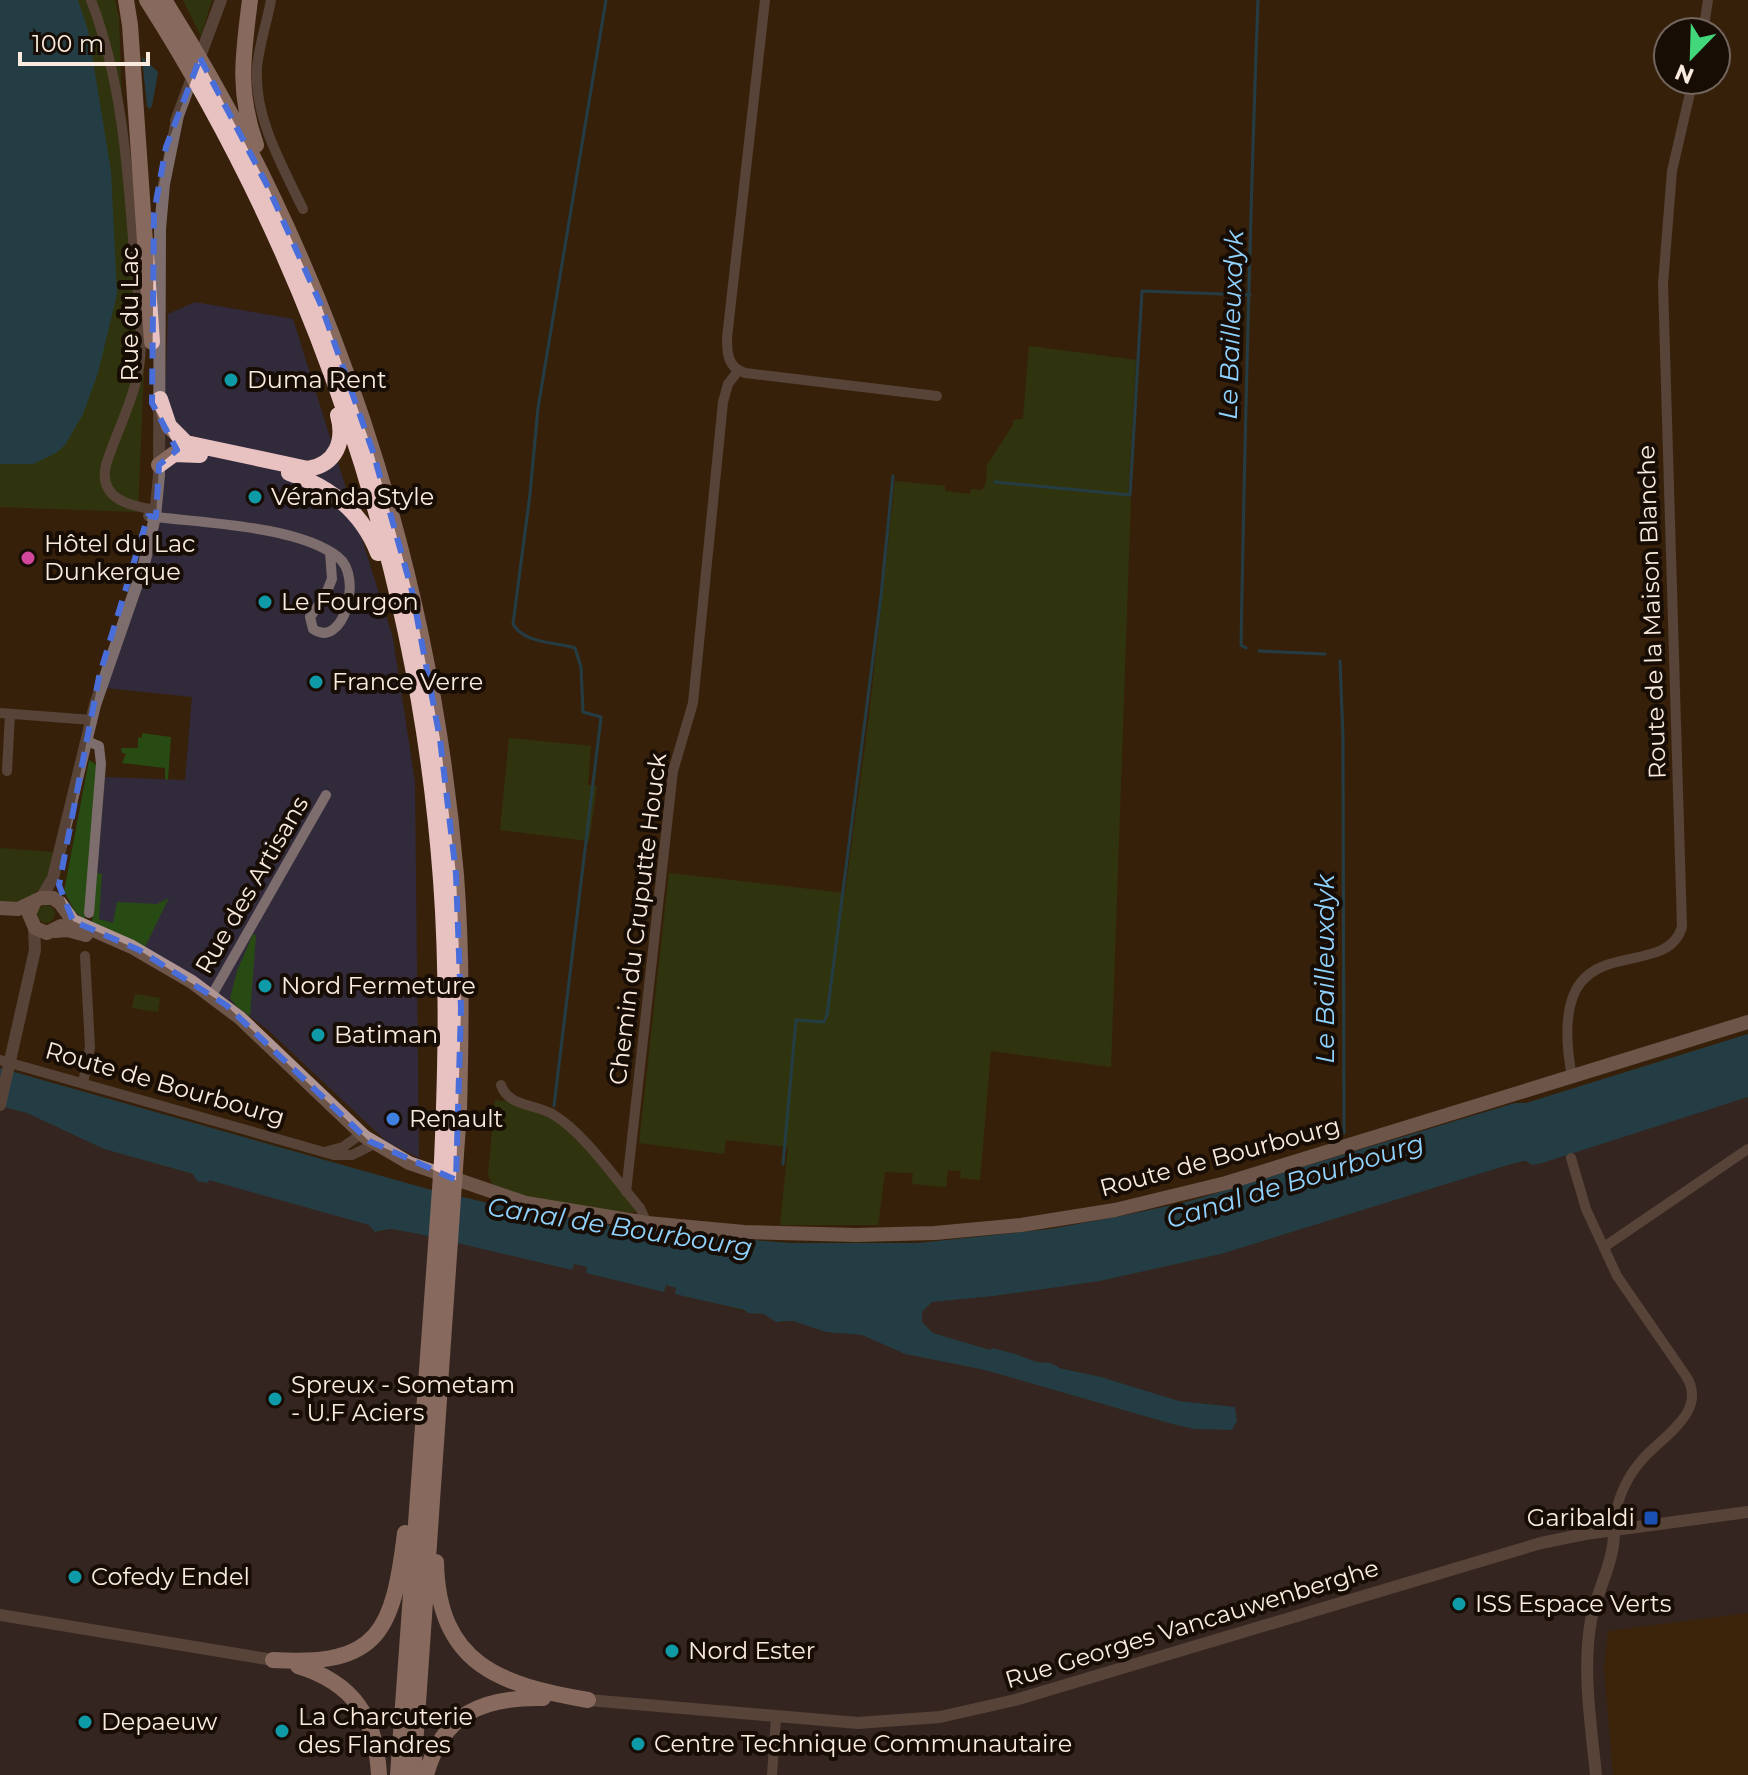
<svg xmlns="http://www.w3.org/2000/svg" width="1748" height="1775" font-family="Montserrat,sans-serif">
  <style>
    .industrial { fill: #312a3b }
    .built { fill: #43280b }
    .green { fill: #274b13 }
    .water { fill: #0e618a }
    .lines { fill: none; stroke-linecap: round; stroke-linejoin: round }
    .stream { stroke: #0e618a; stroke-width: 3 }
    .minor { stroke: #7e6d6d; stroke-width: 10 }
    .tertiary { stroke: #7e6d6d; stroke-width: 12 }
    .secondary { stroke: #b09595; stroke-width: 14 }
    .trunk { stroke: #e8c1c1; stroke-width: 16 }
    .marked { fill: none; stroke: #496dd9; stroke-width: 6; stroke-dasharray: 16 10; stroke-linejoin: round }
    .culture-dot { fill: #0f9aa8; stroke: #170d05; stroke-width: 3 }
    .hotel-dot { fill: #d1479c; stroke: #170d05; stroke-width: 3 }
    .shop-dot { fill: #3f7fe0; stroke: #170d05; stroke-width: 3 }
    .transit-dot { fill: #1a4fb4; stroke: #170d05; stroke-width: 3 }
    .labels { text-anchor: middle; stroke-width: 8; stroke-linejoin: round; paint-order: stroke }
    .street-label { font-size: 24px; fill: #faebde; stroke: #170d05 }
    .poi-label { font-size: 24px; fill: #faebde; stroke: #170d05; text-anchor: start }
    .water-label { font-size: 26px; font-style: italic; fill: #90d3ff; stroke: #170d05 }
  </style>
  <rect width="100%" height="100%" fill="#37210b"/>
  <path class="industrial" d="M195 302 293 319 393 638 415 782 419 1158 387 1142 268 1030 206 984 92 922 105 777 185 780 192 697 105 688 160 523 168 314Z
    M1748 1097V1775H0V1106L27 1113 104 1149 369 1225 378 1233 391 1229 419 1234 571 1270 574 1264 587 1267 586 1273 664 1291 666 1285 676 1288 675 1293 746 1312 764 1314 781 1323 793 1321 826 1332 862 1335 905 1354 985 1370 1172 1424 1194 1429 1231 1430 1237 1421 1235 1407 1179 1401 1101 1377 1037 1362 1015 1354 994 1348 990 1350 933 1333 922 1322V1312L932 1302 994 1296 1100 1281 1221 1254 1511 1164 1542 1161Z"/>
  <path class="built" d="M1748 1613V1775H1613L1604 1669 1608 1631Z"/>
  <path class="green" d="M0 0H115L119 19 121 81 145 346 138 512 0 507Z
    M183 0H212L201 36Z
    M1029 346 1136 360 1128 496 1131 497 1111 1067 991 1051 980 1180 960 1178 961 1171 948 1170 946 1187 912 1184 913 1173 885 1172 878 1225H780L788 1147 726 1140 724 1154 639 1143 669 873 845 893 869 717 895 481 945 486V491L970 494 971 489 982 490 986 483 987 465 1013 425V420L1023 419Z
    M142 733 171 737 168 780 165 779V768L122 763 126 754 122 753 121 748H138V737L142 738Z
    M509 738 591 746 588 785 597 786 589 841 500 830Z
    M89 760 97 765 85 920 75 912 64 891Z
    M0 848 53 852C51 861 50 871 47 879 40 895 16 905 0 903Z
    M97 873 102 874 99 919 113 923 117 902 157 904 169 898 145 947 92 922Z
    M37 914a9 9 0 1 1 18 0a9 9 0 1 1-18 0Z
    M253 934 256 935 250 1016 238 1008 230 998 237 971Z
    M135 994 160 998 158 1012 132 1008Z
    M495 1100 514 1102 561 1121 637 1207 636 1212 621 1213 527 1198 494 1188 488 1175Z"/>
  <path class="water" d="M0 0H78L88 30 111 171 117 294 98 373 83 414 65 445 56 453 33 464H0Z
    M142 57 158 72 152 106 149 109 147 106Z
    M1748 1034V1097L1542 1163 1532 1165 1526 1161 1511 1164 1221 1254 1100 1281 994 1296 932 1302 922 1312V1322L933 1333 990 1350 993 1348 1015 1354 1037 1362 1051 1363 1060 1368 1101 1377 1179 1401 1235 1407 1237 1421 1232 1430 1194 1429 1172 1424 985 1370 905 1354 862 1335 826 1332 793 1321 776 1322 764 1314 748 1313 744 1310 675 1294 676 1288 666 1285 664 1292 586 1273 587 1267 574 1264 572 1270 419 1234 391 1229 375 1232 369 1225 209 1180 208 1183 197 1181 193 1174 104 1149 27 1113 0 1106V1068L424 1188 488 1203 640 1231 789 1243H918L1050 1229 1131 1214 1190 1201 1485 1112 1515 1103H1526Z"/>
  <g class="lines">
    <path class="stream" d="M995 482 1130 495 1142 291 1250 295
      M1246 648 1241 645C1245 430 1250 215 1258 0
      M1259 651 1325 654
      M1340 661 1343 738 1344 1133
      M554 1106 601 717 583 712 581 667 575 648C555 642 523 643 513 624L530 494 538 408 606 0
      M783 1164 796 1020 824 1022 827 1015 881 596 893 476"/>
    <path class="minor" d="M91 0C123 83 128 175 135 264 138 299 145 338 138 373 132 404 115 435 106 465 98 499 130 506 156 510
      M271 0C267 22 259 45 257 68 254 118 282 165 303 209
      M765 0 727 338C727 354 728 368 745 373L937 396
      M1703 32 1708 0
      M148 516C199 523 297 525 338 557 364 577 343 650 313 629L310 617 325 596 332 579 330 552
      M0 713 92 720
      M87 741 99 746 101 764 89 913
      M7 771 10 714
      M212 995 326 795
      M0 1060 334 1155H352L374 1144
      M1572 1077C1542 915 1664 988 1682 927L1663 284 1672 171 1693 80
      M83 1083 90 1047 85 956
      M501 1085C508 1107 537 1104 554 1115 584 1133 617 1181 640 1208L647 1223
      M328 1151 343 1147 361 1134
      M1571 1158 1586 1209 1617 1276 1686 1376C1709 1412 1661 1437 1641 1461 1625 1479 1614 1506 1614 1530
      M626 1192 673 771 693 703 723 402 728 384 738 371
      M1604 1247 1748 1149
      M772 1775 776 1717"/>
    <path class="tertiary" d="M176 121 221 0
      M41 898 53 878 95 705 144 564 155 517 159 475 160 229 164 184 178 115
      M0 1105 35 950 34 927
      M0 1615 273 1660
      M588 1700 858 1723 940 1717 1015 1700 1541 1543 1585 1534 1748 1512
      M1596 1775C1591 1724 1582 1671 1591 1620 1597 1590 1615 1561 1614 1530"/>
    <path class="secondary" d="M35 901 29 914 35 928 47 933 61 926
      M0 908 18 909 41 898H53L60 903 73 921 132 947 192 982 240 1018 365 1137 409 1163 526 1203 647 1223 744 1232 856 1235 935 1233 1021 1225 1115 1210 1226 1183 1748 1022
      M55 931 68 930 86 935"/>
    <path class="trunk" d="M126 0 130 25 152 342
      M147 0C315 264 418 568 441 880 448 974 446 1067 442 1161L398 1775
      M164 0C330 263 430 565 456 875 462 953 461 1032 459 1111L413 1775
      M250 0C243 55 237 92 256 145
      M160 399 169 426 186 443 308 469C337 464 345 440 338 415
      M159 465 174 454 200 455
      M289 473C331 487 362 512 378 553
      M436 1562C438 1665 501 1685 588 1700
      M273 1660C380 1667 393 1630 405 1533
      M298 1666C354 1683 376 1718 379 1775
      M426 1775C443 1713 483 1697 543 1698"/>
  </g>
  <path d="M0 0H1748V1775H0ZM200 58 268 187 321 305 373 452 412 591 440 739 456 874 461 1008 456 1180 369 1141 226 1005 139 950 73 921 59 885 99 677 148 516 156 517 159 465 177 450 152 403 154 213 166 147Z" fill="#37210b" fill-opacity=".55" fill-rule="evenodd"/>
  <path class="marked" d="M200 58 268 187 321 305 373 452 412 591 440 739 456 874 461 1008 456 1180 369 1141 226 1005 139 950 73 921 59 885 99 677 148 516 156 517 159 465 177 450 152 403 154 213 166 147Z"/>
  <g class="culture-dot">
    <circle cx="231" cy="380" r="8"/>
    <circle cx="255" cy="497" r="8"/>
    <circle cx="265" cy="602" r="8"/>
    <circle cx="316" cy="682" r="8"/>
    <circle cx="265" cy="986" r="8"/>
    <circle cx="318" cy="1035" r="8"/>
    <circle cx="275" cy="1399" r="8"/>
    <circle cx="75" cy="1577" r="8"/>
    <circle cx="1459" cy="1604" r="8"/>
    <circle cx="672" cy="1651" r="8"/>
    <circle cx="85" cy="1722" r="8"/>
    <circle cx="282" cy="1731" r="8"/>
    <circle cx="638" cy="1744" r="8"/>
  </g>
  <circle class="hotel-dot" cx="28" cy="558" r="8"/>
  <circle class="shop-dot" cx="393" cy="1119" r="8"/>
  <rect class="transit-dot" x="1643" y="1510" width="16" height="16" rx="4"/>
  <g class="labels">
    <g class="street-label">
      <text transform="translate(130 314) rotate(-90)" y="8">Rue du Lac</text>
      <text transform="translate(1652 612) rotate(-92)" y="8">Route de la Maison Blanche</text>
      <text transform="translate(252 885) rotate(-60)" y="8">Rue des Artisans</text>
      <text transform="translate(638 919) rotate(-83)" y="8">Chemin du Cruputte Houck</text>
      <text transform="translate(165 1084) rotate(16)" y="8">Route de Bourbourg</text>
      <text transform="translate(1220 1157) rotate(-15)" y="8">Route de Bourbourg</text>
      <text transform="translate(1192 1624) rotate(-17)" y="8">Rue Georges Vancauwenberghe</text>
    </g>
    <g class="poi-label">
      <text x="247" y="388">Duma Rent</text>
      <text x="271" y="505">Véranda Style</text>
      <text x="44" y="552">Hôtel du Lac<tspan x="44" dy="28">Dunkerque</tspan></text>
      <text x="281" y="610">Le Fourgon</text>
      <text x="332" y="690">France Verre</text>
      <text x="281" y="994">Nord Fermeture</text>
      <text x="334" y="1043">Batiman</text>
      <text x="409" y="1127">Renault</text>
      <text x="291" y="1393">Spreux - Sometam<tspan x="291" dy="28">- U.F Aciers</tspan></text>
      <text x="1635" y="1526" text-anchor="end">Garibaldi</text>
      <text x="91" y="1585">Cofedy Endel</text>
      <text x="1475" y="1612">ISS Espace Verts</text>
      <text x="688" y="1659">Nord Ester</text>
      <text x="298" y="1725">La Charcuterie<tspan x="298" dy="28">des Flandres</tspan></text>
      <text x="101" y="1730">Depaeuw</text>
      <text x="654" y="1752">Centre Technique Communautaire</text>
    </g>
    <g class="water-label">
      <text transform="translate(1231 325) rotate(-88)" y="9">Le Bailleuxdyk</text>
      <text transform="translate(1325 969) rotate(-90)" y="9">Le Bailleuxdyk</text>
      <text transform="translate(1295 1181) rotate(-17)" y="9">Canal de Bourbourg</text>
      <text transform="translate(620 1227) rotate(9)" y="9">Canal de Bourbourg</text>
    </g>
  </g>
  <g transform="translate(1692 56) rotate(203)"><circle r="38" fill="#170d05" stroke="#72665c" stroke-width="2"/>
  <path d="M0-6L14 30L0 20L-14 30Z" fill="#43d77b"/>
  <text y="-12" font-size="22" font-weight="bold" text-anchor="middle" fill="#faebde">N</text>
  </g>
  <path d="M20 52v12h128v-12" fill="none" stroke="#faebde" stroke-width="4"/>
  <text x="32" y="52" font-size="24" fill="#faebde" stroke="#170d05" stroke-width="6" paint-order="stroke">100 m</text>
</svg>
